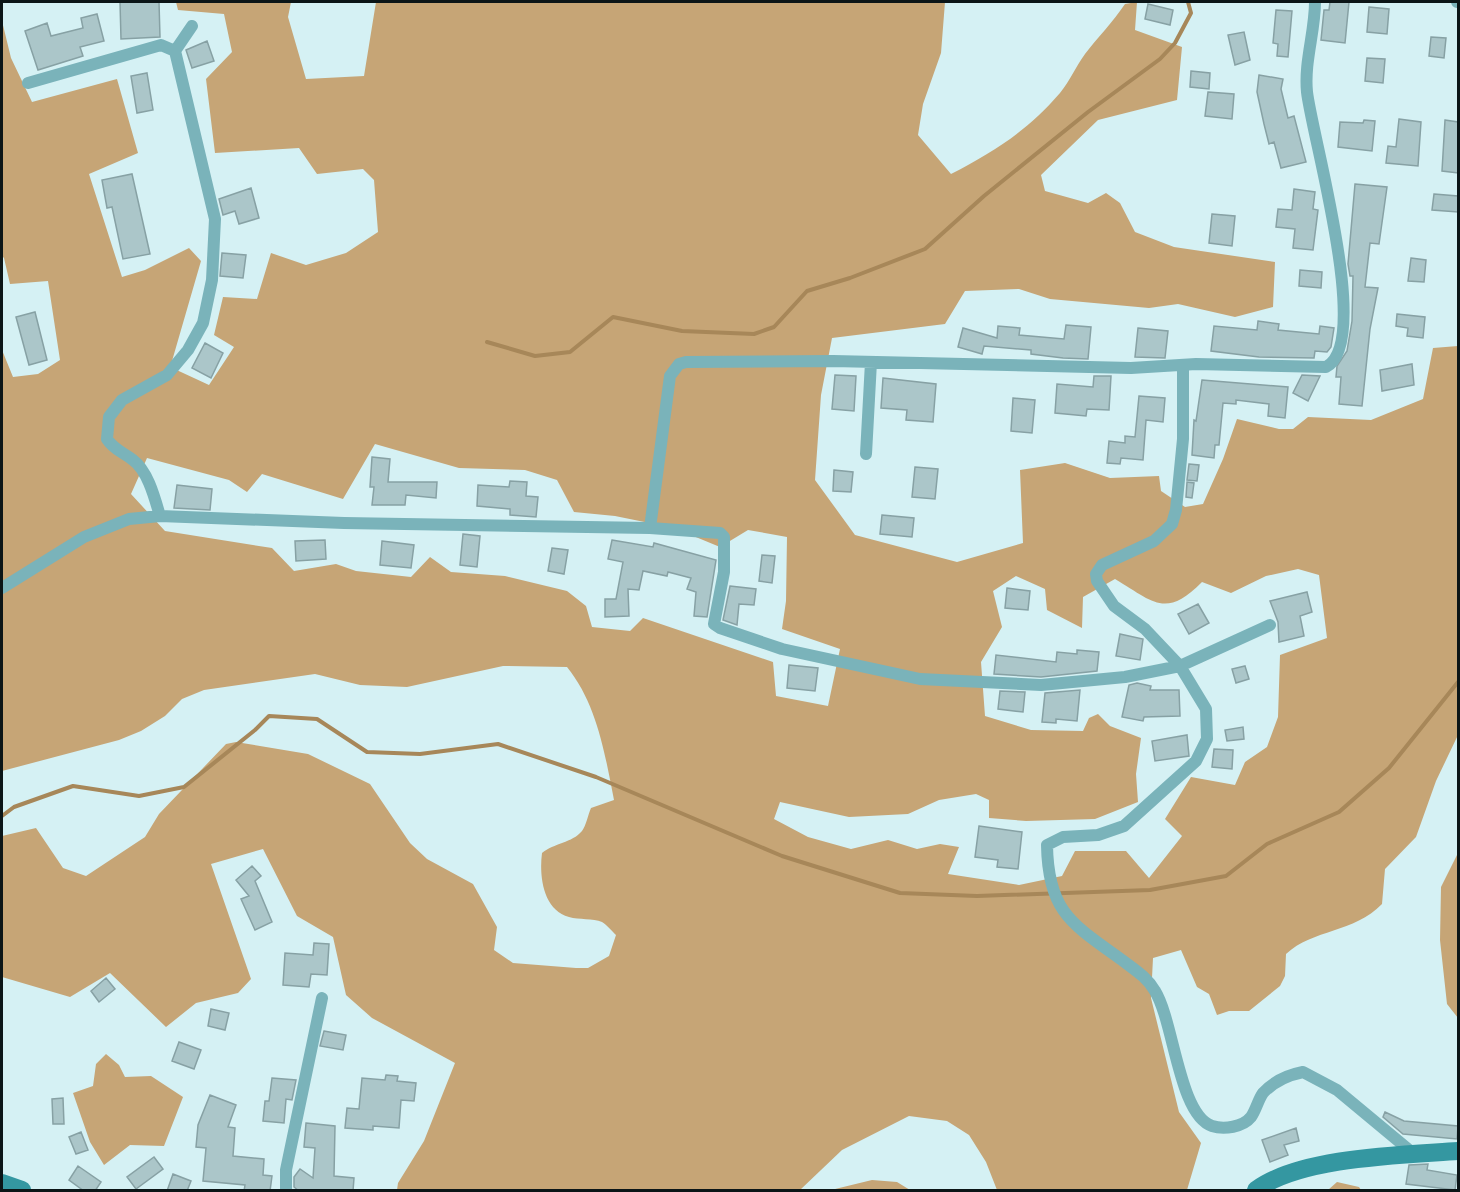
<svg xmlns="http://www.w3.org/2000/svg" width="1460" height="1192" font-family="Helvetica,sans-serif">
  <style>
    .forest { fill: #c6a576; fill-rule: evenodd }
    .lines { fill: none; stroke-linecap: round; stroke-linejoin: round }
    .stream { stroke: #a78759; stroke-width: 4 }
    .building { fill: #abc6c9; stroke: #87a1a4; stroke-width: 1.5 }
    .street { stroke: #7ab3ba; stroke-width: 12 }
    .secondary { stroke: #3497a1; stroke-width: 18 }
  </style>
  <rect width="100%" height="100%" fill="#d5f1f4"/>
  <path class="forest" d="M176 2H291L288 17 306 79 364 76 376 2H945L941 53 923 104 918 135 951 174C995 151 1027 131 1060 93 1070 81 1076 66 1085 54 1098 37 1113 22 1125 4L1137 2 1135 30 1182 47 1177 100 1098 120 1041 175 1045 191 1088 203 1106 193 1120 203 1135 232 1174 247 1275 262 1273 307 1235 317 1178 304 1149 308 1050 299 1019 289 965 291 945 324 832 338 821 395 815 480 855 535 957 562 1023 543 1020 470 1065 463 1110 478 1159 476 1161 491 1185 507 1203 504 1223 459 1237 419 1279 429H1293L1308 417 1371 420 1423 399 1433 348 1458 346V735L1436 781 1416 837 1385 869 1382 904C1354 933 1313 929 1286 954L1285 976 1280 986 1249 1011H1229L1217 1015 1209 994 1197 987 1181 950 1153 958 1151 998 1179 1112 1201 1143 1187 1190H997L986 1162 969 1135 947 1121 909 1116 842 1150 800 1190H397L398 1183 424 1141 455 1063 372 1018 346 995 333 937 297 916 263 849 211 864 251 979 238 993 196 1003 166 1027 110 973 70 997 2 977V836L36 828 63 868 86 876 145 837 159 814 226 744 236 742 308 754 370 784 410 843 427 859 473 884 497 927 494 950 513 963 576 968H588L609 956 616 935C612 931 607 925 602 922 593 918 579 920 569 917 543 910 539 876 542 853 554 843 572 843 582 831 586 826 588 815 591 808L614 800C605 754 597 704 567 667L503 666 407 687 360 685 315 674 204 690 182 699 165 716 141 731 119 740 2 771V350L13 377 38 374 60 360 48 281 10 284 4 258 2 256V21L11 58 32 102 117 79 138 153 89 174 122 277 145 270 189 248 201 261 172 361 168 366 209 385 234 347 214 335 223 297 257 299 271 253 306 265 346 253 378 232 374 180 363 169 317 174 299 148 215 153 206 79 232 52 224 14 178 10ZM375 444 459 468 525 470 557 480 574 512 615 516 674 528 720 547 748 530 787 537 786 601 782 629 840 649 828 706 776 696 773 662 643 618 630 631 592 627 586 606 567 591 505 576 451 572 430 557 411 577 356 571 336 564 294 571 272 548 165 531 131 494 147 458 229 480 247 492 262 474 343 499ZM1298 569 1319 575 1327 638 1280 655 1278 717 1267 747 1245 762 1235 785 1191 777 1165 819 1182 836 1149 878 1126 851H1075L1062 876 1019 885 948 874 959 847 940 844 917 849 888 840 851 849 808 837 774 819 780 802 849 817 908 814 939 800 976 794 989 800V818L1026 821 1095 819 1138 802 1136 774 1141 738 1110 726 1098 714 1089 718 1083 731 1031 730 985 716 981 662 1002 627 993 591 1016 576 1045 589 1047 610 1082 628 1083 597 1115 579C1154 602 1165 619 1202 582L1231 593 1266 576Z
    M1458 853V1018L1447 1004 1440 940 1441 887Z
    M106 1054 119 1065 125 1077 151 1076 183 1097 164 1146 130 1145 104 1165 90 1142 73 1093 93 1086 96 1064Z
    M872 1180 897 1182 910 1190H831Z
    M1337 1182 1359 1187 1361 1190H1328Z"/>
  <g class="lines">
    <path class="stream" d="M487 342 535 356 570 352 613 317 682 331 754 334 774 327 807 291 850 278 925 249 984 196 1088 112 1160 59 1175 43 1191 13 1188 2
      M2 816 14 807 73 786 139 796 184 787 255 730 269 716 317 719 367 752 420 754 498 744 596 777 782 856 900 893 977 896 1150 890 1226 876 1267 844 1339 812 1389 768 1458 682"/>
  </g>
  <path class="building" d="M120 2H159L160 37 121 39Z
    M1330 2H1349L1345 43 1321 40 1324 10H1329Z
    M1148 4 1173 10 1170 25 1145 19Z
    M1369 7 1389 9 1387 34 1367 32Z
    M1276 10 1292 11 1288 57 1277 56 1278 44 1273 43Z
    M97 14 104 41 80 47 83 56 38 70 25 31 47 23 51 36 83 28 81 18Z
    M1244 32 1250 60 1235 65 1228 35Z
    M1431 37 1446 38 1444 58 1429 56Z
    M207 41 214 61 192 68 186 50Z
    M1367 58 1385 59 1383 83 1365 81Z
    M1191 71 1210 73 1209 89 1190 87Z
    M147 73 153 110 137 113 131 76Z
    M1259 75 1283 79 1281 89 1288 118 1294 116 1306 162 1281 168 1274 142 1269 144 1264 124 1257 92Z
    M1208 92 1234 94 1232 119 1205 116Z
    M1399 119 1421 122 1418 166 1386 163 1388 146 1396 147Z
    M1364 120 1375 121 1372 151 1338 147 1340 122 1363 123Z
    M1445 120 1458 122V173L1442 171Z
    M132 174 150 254 123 259 112 207 107 208 102 180Z
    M1355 184 1387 187 1379 244 1370 243 1365 287 1378 288 1370 329 1362 406 1339 404 1341 377H1336L1337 366 1347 351 1352 321 1353 276H1350L1348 264Z
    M251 188 259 218 239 224 235 211 223 215 219 199Z
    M1294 189 1315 192 1313 209 1318 210 1313 250 1293 248 1295 229 1276 227 1278 209 1292 210Z
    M1434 194 1458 196V212L1432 210Z
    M1212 214 1235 216 1232 246 1209 243Z
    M222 253 246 255 243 278 220 276Z
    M1411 258 1426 260 1424 282 1408 281Z
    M1300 270 1322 272 1321 288 1299 286Z
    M35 312 47 360 29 365 16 317Z
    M1397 314 1425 317 1423 338 1407 336 1408 328 1396 326Z
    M1258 321 1279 324 1278 330 1319 334 1320 326 1334 328 1331 347 1327 352 1315 351 1314 358 1259 357 1211 351 1214 326 1257 330Z
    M1066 325 1091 327 1088 359 1063 358 1031 354V350L984 346 982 354 958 347 963 328 997 338 998 326 1020 328 1019 335 1064 339Z
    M1138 328 1168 331 1165 358 1135 357Z
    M205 343 223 353 211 378 192 368Z
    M1412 364 1414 385 1382 391 1380 370Z
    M835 375 856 376 854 411 832 409Z
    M1302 375 1320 376 1308 401 1293 393Z
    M1094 376H1111L1109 410 1087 409 1086 416 1055 413 1057 384 1093 387Z
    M883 378 936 384 933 422 906 420 907 410 881 408Z
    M1202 380 1288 387 1285 418 1268 416 1269 404 1236 400V404L1223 403 1219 445H1215L1214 458 1192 455 1194 420 1196 421Z
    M1139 396 1165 398 1163 422 1146 420 1143 460 1121 458 1120 464 1107 463 1109 441 1125 443V436L1135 437Z
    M1013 398 1035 400 1032 433 1011 431Z
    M372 457 390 459 388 482H437L436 498 406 495 405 505H372L374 487H370Z
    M1189 464 1199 465 1197 481 1187 480Z
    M915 467 938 469 935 499 912 497Z
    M834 470 853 472 851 492 833 491Z
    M510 481 527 482 526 496 538 497 536 517 510 515V509L477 506 478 485 509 487Z
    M1187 482 1194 483 1192 498 1186 497Z
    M177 485 212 489 210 510 174 508Z
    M882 515 914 518 912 537 880 534Z
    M463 534 480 536 477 567 460 565Z
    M325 540 326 559 296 561 295 541Z
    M612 540 653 547 654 543 716 560 707 617 694 616 696 592 687 589 691 578 668 572 667 576 643 571 639 590 628 589 629 616 605 617V599H616L623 562 608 559Z
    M382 541 414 545 411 568 380 565Z
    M552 548 568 550 564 574 548 571Z
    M762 555 775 556 772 583 759 581Z
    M730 586 756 589 754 605 739 604 737 625 723 620Z
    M1007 588 1030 591 1028 610 1005 608Z
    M1307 592 1312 612 1300 616 1304 636 1279 642 1278 622 1270 601Z
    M1198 604 1209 623 1189 634 1178 614Z
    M1120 634 1143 639 1140 660 1116 656Z
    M1077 650 1099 652 1097 671 1041 677 994 674 996 655 1056 662 1057 652 1077 654Z
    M789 665 818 668 815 691 787 688Z
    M1245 666 1249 679 1236 683 1232 669Z
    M1137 683 1151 686 1150 690H1179L1180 716 1144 717 1143 721 1122 717 1129 685Z
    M1080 690 1077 721 1056 719V723L1042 722 1045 693Z
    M1000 691 1025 692 1023 712 998 709Z
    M1243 727 1244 739 1227 741 1225 730Z
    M1187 735 1189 756 1155 761 1152 741Z
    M1214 749 1233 750 1232 769 1212 767Z
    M979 826 1022 832 1018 869 997 867 998 860 975 857Z
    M252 866 261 876 255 881 272 922 255 930 241 899 249 896 236 880Z
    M314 943 329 944 327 975 311 974 309 987 283 985 285 953 313 955Z
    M106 978 115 989 99 1002 91 991Z
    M211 1009 229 1013 225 1030 208 1026Z
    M324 1031 346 1035 343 1050 320 1046Z
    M179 1042 201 1050 194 1069 172 1061Z
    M386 1075 398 1076 397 1081 416 1083 414 1101 401 1100 399 1128 373 1126V1130L345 1128 347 1108 359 1109 362 1078 385 1080Z
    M272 1078 296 1080 292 1100 286 1099 284 1123 263 1121 265 1101H269Z
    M210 1095 236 1105 228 1127 235 1128 233 1156 264 1159 263 1175 272 1176 270 1191H244L245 1185 203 1181 206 1148 196 1147 198 1125Z
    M63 1098 64 1124H53L52 1099Z
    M1385 1112 1404 1121 1458 1126 1457 1139 1403 1134 1383 1117Z
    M306 1123 335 1126 334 1176 354 1178 353 1191H299L294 1187V1177L300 1169 313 1178 315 1148 304 1147Z
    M1296 1128 1299 1141 1284 1145 1288 1155 1270 1162 1262 1140Z
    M81 1132 88 1150 76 1154 69 1137Z
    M154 1157 163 1169 136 1189 127 1177Z
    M1428 1164 1427 1170 1457 1175 1455 1190 1406 1184 1409 1165Z
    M78 1166 101 1182 95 1191H84L69 1180Z
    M173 1174 191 1181 187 1191H167Z"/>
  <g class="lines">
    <path class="street" d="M1457 2H1458
      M28 83 161 45 175 51
      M1183 365V439L1176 510 1172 524 1154 541 1102 565 1096 574 1097 581 1114 606 1145 629 1180 666 1206 709 1207 739 1196 761 1124 826 1098 835 1063 837 1047 845C1048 912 1072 924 1122 960 1135 970 1147 977 1155 991 1174 1022 1179 1115 1212 1126 1224 1130 1243 1127 1251 1117 1256 1110 1258 1100 1263 1093 1274 1081 1288 1075 1303 1072L1337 1090 1414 1154
      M866 454 871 362
      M160 516C155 499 148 471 133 460 123 452 114 450 107 439L109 417 122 400 167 375 188 350 203 323 212 280 215 219 175 51 192 26
      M650 528 720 533 724 537V572L714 624 720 628 782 649 920 679 1041 685 1125 677 1180 666 1270 625
      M2 588 84 537 129 519 160 516 344 523 650 528 670 376 679 364 686 362 833 361 1131 368 1196 364 1326 367C1373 343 1312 137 1307 92 1304 62 1315 32 1315 2
      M286 1190V1170L322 998"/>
    <path class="secondary" d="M2 1183 22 1190
      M1256 1190C1300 1157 1403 1155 1458 1151"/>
  </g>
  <rect width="1460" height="1192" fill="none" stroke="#0b1517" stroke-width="6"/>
</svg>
